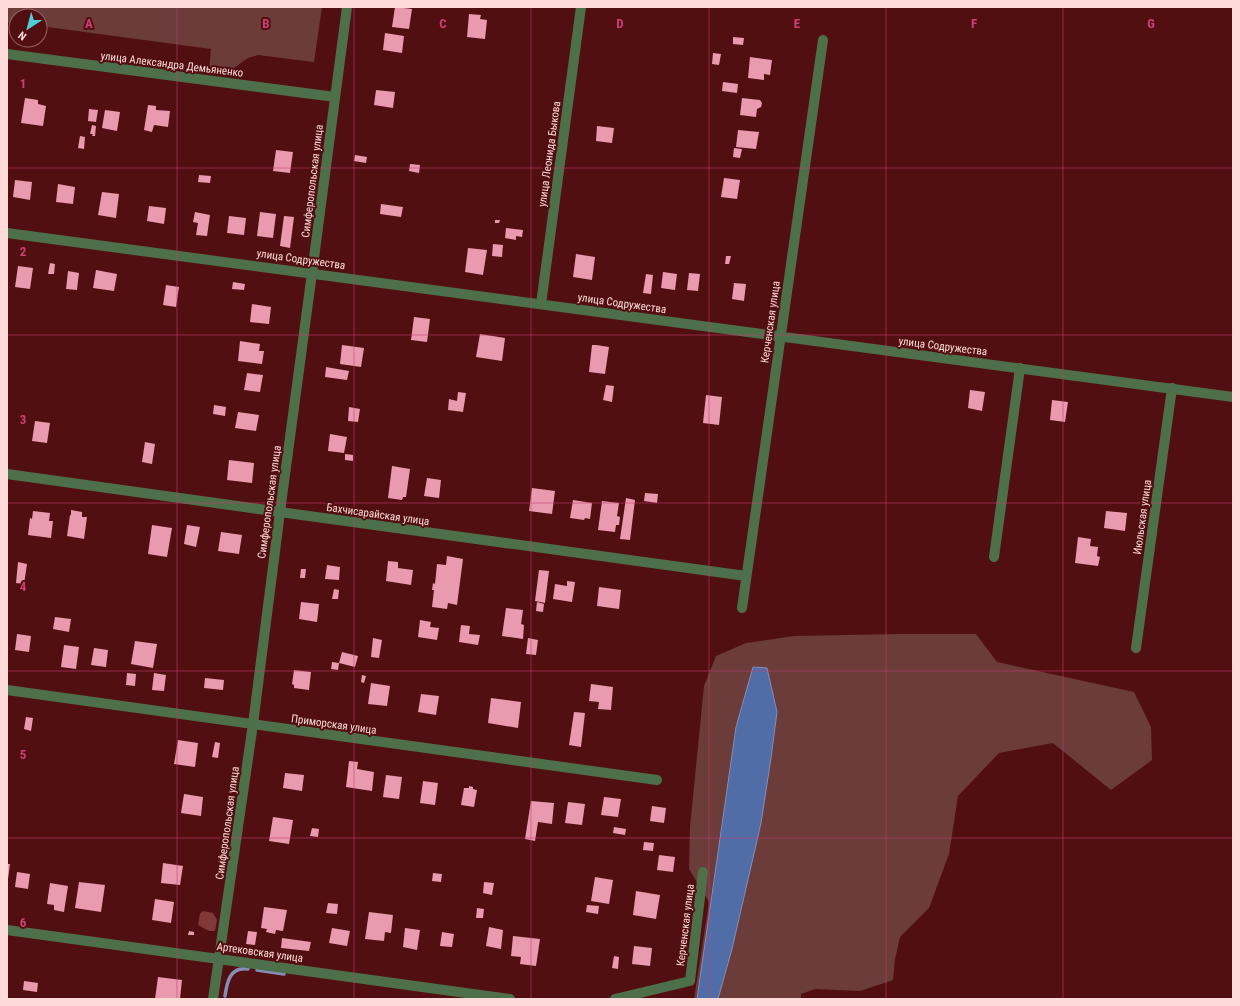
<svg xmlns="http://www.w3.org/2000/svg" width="1240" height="1006" font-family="'Roboto Condensed',sans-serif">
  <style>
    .green { fill: #6b3c3a }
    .forest { fill: #803938 }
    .water { fill: #506da7; stroke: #848eb6 }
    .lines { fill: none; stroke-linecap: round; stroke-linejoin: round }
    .stream { stroke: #848eb6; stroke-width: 3.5 }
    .building { fill: #e99aae }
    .minor { stroke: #4d704a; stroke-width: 10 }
    .grid { fill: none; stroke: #ce3f74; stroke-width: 1; stroke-opacity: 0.55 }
    .labels { text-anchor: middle; stroke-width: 4; stroke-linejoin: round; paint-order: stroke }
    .street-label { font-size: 11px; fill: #fedbd8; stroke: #520f12 }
    .grid-label { font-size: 13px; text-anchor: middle; font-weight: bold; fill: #ce3f74; stroke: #520f12; stroke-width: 4; stroke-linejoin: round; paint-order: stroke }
  </style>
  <rect width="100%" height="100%" fill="#520f12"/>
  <path class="green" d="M7 7H322L314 62 258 55 248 58 231 70H209L211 49 40 26V16H16V23L7 22Z
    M901 634H976L997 662 1134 692 1151 727 1152 760 1111 790 1053 743 999 753 958 796 949 854 929 908 900 937 895 959 893 980 860 991 815 989 801 994V999H694L709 902 689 869 690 827 704 686 716 656 746 643 794 636Z"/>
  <path class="forest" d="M203 911 213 913 217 920 215 931H209L198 925 200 914Z"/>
  <path class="water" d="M753 667 767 668 777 712 771 758 761 823 732 949 718 999H697L736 727Z"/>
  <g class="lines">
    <path class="stream" d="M257 970 284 974
      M225 996C227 982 230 966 248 969"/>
  </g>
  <path class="building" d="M395 7 412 9 409 29 392 27Z
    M469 14 481 15 480 19 487 20 485 39 467 37Z
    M385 33 404 36 402 53 383 50Z
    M733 37 744 38 743 45 733 44Z
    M713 53 721 54 719 65 712 64Z
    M750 57 772 60 770 75 764 74V80L748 78Z
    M723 82 738 84 737 93 722 91Z
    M376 90 395 92 393 108 374 105Z
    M25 98 38 100V104L46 106 43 126 21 123Z
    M742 98 760 100 762 103 761 107 757 109 756 117 740 115Z
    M148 105 156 106V110L170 111 168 127 154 125 152 132 144 130Z
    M89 109 98 110 96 122 88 121Z
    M105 110 120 112 117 131 102 128Z
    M92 125 96 126 95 136H92L93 134H90Z
    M597 126 614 128 612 143 596 141Z
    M738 130 759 132 756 149 736 147Z
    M80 136 85 137 84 149 78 148Z
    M734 148 742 149 740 158 733 157Z
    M276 150 293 152 290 173 273 171Z
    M355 155 367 157 366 163 354 161Z
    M410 164 420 165 419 173 409 171Z
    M199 175 211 176 210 183 198 182Z
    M724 178 740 180 737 199 721 197Z
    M15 180 32 182 30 200 13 197Z
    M58 184 75 187 73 204 56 202Z
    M102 192 119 194 116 218 98 215Z
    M381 204 403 207 401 217 380 214Z
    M149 206 166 208 164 224 147 221Z
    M195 212 210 215 207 236 196 235 198 223 193 222Z
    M260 212 276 214 273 238 257 236Z
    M229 216 246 218 244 235 227 233Z
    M284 216 294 217 290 248 280 246Z
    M495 220H500L499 223H495Z
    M506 228 523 230 522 237 516 236V240L505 238Z
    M493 244 503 245 502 257 492 256Z
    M468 248 487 250 483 275 465 272Z
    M576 254 595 257 592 280 573 277Z
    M726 256H731L729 264H725Z
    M50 263 55 264 54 274H48Z
    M18 266 33 268 30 289 15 287Z
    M96 270 117 274 114 291 93 288Z
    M68 271 79 273 77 290 66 289Z
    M663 272 677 274 675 290 661 288Z
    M689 273 700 274 698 291 687 290Z
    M646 274 653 275 651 294 643 293Z
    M233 282 245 284 244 290 232 289Z
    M734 283 746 284 744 301 732 299Z
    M166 285 179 287 176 307 163 305Z
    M252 304 271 307 269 324 250 322Z
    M414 317 430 319 427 342 411 340Z
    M480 334 505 338 502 361 476 357Z
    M240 341 260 344 259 351H264L262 364 238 361Z
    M342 345 364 348 361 367 340 364Z
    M592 345H596L609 347 605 374 589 372Z
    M326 367 349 371 347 380 325 377Z
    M247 373 263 375 260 392 244 390Z
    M606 385 614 386 612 402 603 400Z
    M970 390 985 392 982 411 968 408Z
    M458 392 466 393 463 412 448 410 449 399 457 401Z
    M706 395 722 397 719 425 703 423Z
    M1052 400 1068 402 1065 422 1050 420Z
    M214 405 226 407 225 416 213 414Z
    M349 407 360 409 358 422 348 421Z
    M238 412 259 415 256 431 235 428Z
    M35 421 50 423 47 443 32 441Z
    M330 434 347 437 344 453 328 451Z
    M145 442 155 444 152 464 142 462Z
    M345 454 353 455V461L345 460Z
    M229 460 254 463 252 483 227 480Z
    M392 466 410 469 406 497H403L402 500 388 498Z
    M427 478 441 480 439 498 424 496Z
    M532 488 555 491 552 514 529 511Z
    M645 493 658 494 657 503 644 501Z
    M626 498 635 500 630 540 620 539Z
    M573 500 592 503 590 519 585 518 584 520 570 518Z
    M602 501 619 503 617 516 620 517 619 525H616L615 532 598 530Z
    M71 510 82 512V517H87L84 539 67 536 70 515H71Z
    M33 511 50 513 49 521H53L51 538 28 535 30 518 32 519Z
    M1106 511 1127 513 1125 531 1104 528Z
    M152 525 172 528 167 557 148 554Z
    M187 525 200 527 196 547 184 544Z
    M221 532 242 535 239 554 218 551Z
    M1078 537 1091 539 1090 546 1098 547 1097 556 1100 557 1098 566 1075 563Z
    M447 556 463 559 457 605 448 603 447 609 432 607 434 590H432L433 583 435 584 437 564 446 565Z
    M388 561 398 562V568L413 570 411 585 386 581Z
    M18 562 27 564 24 584 16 583Z
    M327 565 340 567 339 580 325 579Z
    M301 569H306L305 578H300Z
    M539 570 549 571 545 603 535 601Z
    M567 581 575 582 572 602 553 599 555 584 567 586Z
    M599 587 621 590 619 609 597 606Z
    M334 589 339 590 338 599H332Z
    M301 602 319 604 317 622 299 619Z
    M537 602 544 604 543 612 536 611Z
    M506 608 523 610 521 624 524 625 523 639 502 636Z
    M55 617 71 619 69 632 53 629Z
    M420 620 431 622 430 627 439 628 437 640 418 637Z
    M461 625 470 626 469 634 480 635 478 645 459 642Z
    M17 634 31 636 29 652 15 650Z
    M373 638 382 640 379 658 371 657Z
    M528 638 538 640 536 655 526 654Z
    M135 641 157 644 153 668 131 664Z
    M64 645 79 647 76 669 61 667Z
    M94 648 108 650 106 667 91 665Z
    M342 652 358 656 355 667 339 663Z
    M332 662 339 663 338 670 331 669Z
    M294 670 311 672 309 690 294 688V685L292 684Z
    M127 673 136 674 135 686 126 685Z
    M154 673 166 675 164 691 152 690Z
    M362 675 366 676 364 683 361 682Z
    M205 678 224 680 223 690 204 688Z
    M371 683 390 686 387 706 368 704Z
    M591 684 613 687 611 710 598 709 599 702 589 701Z
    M421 694 439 696 436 715 418 712Z
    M491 698 521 702 518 728 488 723Z
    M574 712 585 713 581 747 569 745Z
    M26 717 33 718 31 731 24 729Z
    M178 740 198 743 195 767 174 764Z
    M215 742 220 743 218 758 212 757Z
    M349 761 358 762 357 769 374 772 372 791 346 787Z
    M285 773 304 775 302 791 283 788Z
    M386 775 402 777 399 799 383 797Z
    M423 781 438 783 435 805 420 803Z
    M469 786 473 787V789L477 790 474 807 461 805 464 788H469Z
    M184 794 203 797 201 816 181 813Z
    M604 797 621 799 618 817 601 815Z
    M531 801 554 803 552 824 538 822 535 841 525 839Z
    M568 802 585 804 582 825 565 823Z
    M652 806 666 808 664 823 650 821Z
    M273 817 293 820 289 844 269 841Z
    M614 827 626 829 625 835 613 833Z
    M312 828 319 829 318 837 310 836Z
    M644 842 654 843 653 851 643 850Z
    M659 855 675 857 673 872 657 870Z
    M163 863 183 866 180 885 161 883Z
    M7 864H10L8 879H7Z
    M17 872 30 874 28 889 15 887Z
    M433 873 442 874 441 882 432 881Z
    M595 877 613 880 609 904 591 901Z
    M79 882 105 885 101 912 75 908Z
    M484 882 494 883 492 895 483 893Z
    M50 883 68 886 64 912 54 910V905L47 904Z
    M636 891 660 895 656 919 633 915Z
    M155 899 174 902 171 923 152 920Z
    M328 903 338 904 337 914 326 913Z
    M587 905 599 906 598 914 586 912Z
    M264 907 287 910 283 931 276 930 275 934 266 932 267 929 261 928Z
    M477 908 484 909 483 918H476Z
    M369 912 393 915 391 933 385 932 384 941 365 939Z
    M489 927 503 930 501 949 486 946Z
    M332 928 350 931 347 946 329 943Z
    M405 928 420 930 417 950 403 947Z
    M189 931 194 932V935H188Z
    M248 931 257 932 255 945 246 944Z
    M442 932 454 934 452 947 440 946Z
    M513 936 540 939 536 966 520 964 521 957 511 956Z
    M282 938 311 942 309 951 281 948Z
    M634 946 652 948 650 966 632 964Z
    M614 956 619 957 618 969 612 968Z
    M158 977 182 980 180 999H155Z
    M24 981 38 983 37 992 23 990Z"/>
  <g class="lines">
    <path class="minor" d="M7 54 335 97
      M7 233 1233 397
      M541 304 581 7
      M7 474 280 512 746 576
      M994 557 1020 368
      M742 608 823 40
      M1136 648 1172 388
      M7 690 657 780
      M7 930 510 999
      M213 999 253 724 280 512 312 273 347 7
      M615 999 690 981 703 872"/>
  </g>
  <path class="grid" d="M177 7V999M354 7V999M531 7V999M709 7V999M886 7V999M1063 7V999M7 168H1233M7 335H1233M7 503H1233M7 671H1233M7 838H1233"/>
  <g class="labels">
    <g class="street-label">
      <text transform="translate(172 64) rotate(7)" y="4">улица Александра Демьяненко</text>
      <text transform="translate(549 154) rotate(-82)" y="4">улица Леонида Быкова</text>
      <text transform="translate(312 181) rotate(-83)" y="4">Симферопольская улица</text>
      <text transform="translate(301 259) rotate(8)" y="4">улица Содружества</text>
      <text transform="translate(622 303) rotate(8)" y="4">улица Содружества</text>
      <text transform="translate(770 322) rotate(-82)" y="4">Керченская улица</text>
      <text transform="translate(943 346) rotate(7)" y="4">улица Содружества</text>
      <text transform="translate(269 502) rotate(-82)" y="4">Симферопольская улица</text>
      <text transform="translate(378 514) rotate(8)" y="4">Бахчисарайская улица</text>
      <text transform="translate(1142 517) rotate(-82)" y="4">Июльская улица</text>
      <text transform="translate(334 724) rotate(8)" y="4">Приморская улица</text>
      <text transform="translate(227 823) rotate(-82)" y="4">Симферопольская улица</text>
      <text transform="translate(685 925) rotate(-83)" y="4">Керченская улица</text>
      <text transform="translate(260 952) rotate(8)" y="4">Артековская улица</text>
    </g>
  </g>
  <g class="grid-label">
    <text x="89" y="28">A</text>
    <text x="266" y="28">B</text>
    <text x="443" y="28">C</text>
    <text x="620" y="28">D</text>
    <text x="797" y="28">E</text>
    <text x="974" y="28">F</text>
    <text x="1151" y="28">G</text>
    <text x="23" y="88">1</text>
    <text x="23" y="256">2</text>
    <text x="23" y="424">3</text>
    <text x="23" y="591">4</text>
    <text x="23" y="759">5</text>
    <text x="23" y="927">6</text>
  </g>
  <rect width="1240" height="1006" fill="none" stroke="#fedbd8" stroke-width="16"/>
  <g transform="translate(28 28) rotate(216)"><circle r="19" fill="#520f12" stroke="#976161"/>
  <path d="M0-3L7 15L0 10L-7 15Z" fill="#52ccd6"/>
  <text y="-6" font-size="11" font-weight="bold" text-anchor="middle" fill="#fedbd8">N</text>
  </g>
</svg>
